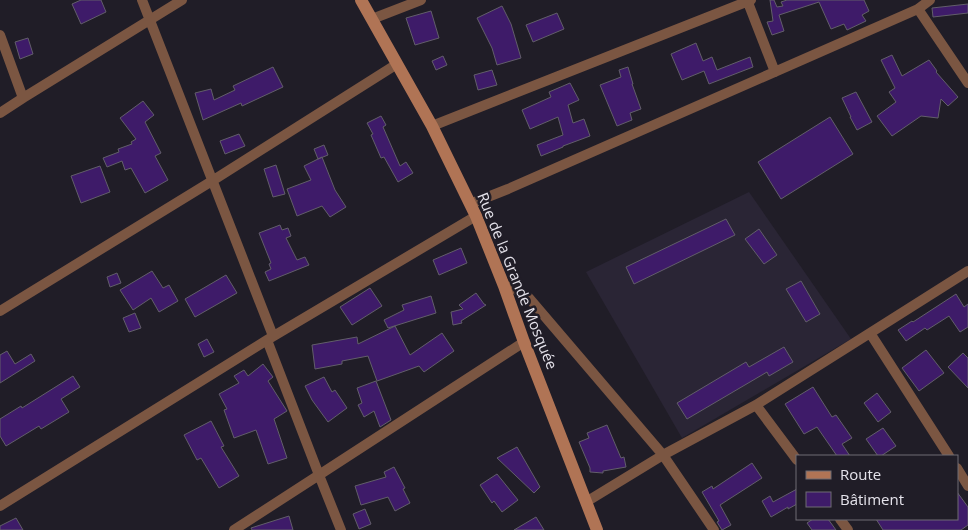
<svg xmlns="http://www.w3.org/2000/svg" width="968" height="530" font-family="'Open Sans',sans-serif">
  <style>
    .built { fill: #2a2535 }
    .building { fill: #3e1b69; stroke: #625e6a }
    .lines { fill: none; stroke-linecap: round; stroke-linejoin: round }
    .street { stroke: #7b5642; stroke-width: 10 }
    .secondary { stroke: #b07455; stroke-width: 12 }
    .labels { text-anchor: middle; stroke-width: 5; stroke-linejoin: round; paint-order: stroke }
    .street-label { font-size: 15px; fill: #e5e3eb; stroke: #201d27 }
  </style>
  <rect width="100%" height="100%" fill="#201d27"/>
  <path class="built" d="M749 192 851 339 682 438 586 272Z"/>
  <path class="building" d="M81 0H101L106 12 81 24 72 4Z
    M770 0H774L777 7 783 6 781 2 787 0H864L869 11 862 15 866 21 847 30 844 24 831 29 819 2 779 15 784 31 772 35 767 22 773 21Z
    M968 4V13L933 17 932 8Z
    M502 6 511 24 521 58 497 65 492 48 477 18Z
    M431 11 439 38 415 45 406 18Z
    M557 13 564 29 533 42 526 25Z
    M28 38 33 54 20 59 15 42Z
    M696 43 703 61 712 57 717 70 750 57 753 67 709 84 704 71 682 80 671 54Z
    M892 55 902 76 929 60 937 71 936 72 958 97 948 106 941 99 938 118 921 116 892 136 877 116 896 102 889 92 895 88 881 60Z
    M443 56 447 65 436 70 432 61Z
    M273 67 283 87 242 106 241 103 203 120 195 93 211 89 214 100 235 90 233 86Z
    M628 67 633 84H632L641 109 630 113 632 120 617 126 600 85 621 77 619 70Z
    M492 70 497 85 478 90 474 75Z
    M570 83 579 100 568 105 573 123 584 119 590 136 563 146V147L541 156 537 145 563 135 558 117 530 129 522 110 551 97 549 92Z
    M856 92 872 122 857 130 850 117H851L842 98Z
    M143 101 154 115 145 122 161 153 155 156 168 180 145 193 131 168 125 170 122 161 107 167 103 158 119 152 118 149 132 144 131 142 136 139 120 118Z
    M381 116 386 125 383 127 400 166 406 162 413 173 398 182 384 157 381 158 371 135 373 134 367 123Z
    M830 117 853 154 781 199 758 162Z
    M239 134 245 146 225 154 220 141Z
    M324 145 328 155 318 159 314 149Z
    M322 157 335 190 346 207 330 217 322 206 297 216 287 189 311 180 304 166Z
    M276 165 285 194 273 197 264 169Z
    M100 166 110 192 81 203 71 176Z
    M726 219 735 235 634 284 626 267Z
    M280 225 282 230 288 228 291 236 286 238 297 260 305 257 309 265 269 281 265 272 271 269 269 264 271 263 259 233Z
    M759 229 777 255 764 264 745 239Z
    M461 248 467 263 439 275 433 260Z
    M152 271 163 288 169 285 178 301 159 312 151 298 133 310 120 290Z
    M117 273 121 283 110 287 107 277Z
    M226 275 237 293 195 317 185 299Z
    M801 281 820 314 806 322 786 289Z
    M370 288 382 306 352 325 340 307Z
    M476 293 484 304 486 305 461 321 462 323 453 325 451 312 463 309 459 305Z
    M956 294 964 307 968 304V327L960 332 949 316 927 330 925 328 906 341 898 330 912 321 913 322Z
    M431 296 436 313 388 328 384 320 404 310 402 305Z
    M135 313 141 328 129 332 123 318Z
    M395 326 410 355 442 333 454 351 424 372 419 366 377 381 368 356 342 361V364L315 369 312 345 357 337 358 344Z
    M207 339 214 352 204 357 198 344Z
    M784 347 793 362 769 376 767 372 687 419 677 403 746 362 749 367Z
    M926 350 944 373 919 391 902 368Z
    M7 351 15 364 31 354 35 361 0 383V355Z
    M963 353 968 358V388L948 367Z
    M263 364 273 377 268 381 287 411 274 419 287 458 268 464 256 430 234 438 224 410 227 409 219 394 239 383 234 376 244 370 248 376Z
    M73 376 80 387 61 399 69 412 41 429 39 426 6 446 0 436V419L21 406 22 408Z
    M324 377 332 392 335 390 347 408 328 422 312 400 305 386Z
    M376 381 391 420 380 427 374 411 364 417 358 405 362 403 357 388Z
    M813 387 832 417 836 415 852 438 842 444 850 456H837L817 427 804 434 785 404Z
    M877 393 891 412 878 422 864 403Z
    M211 421 224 446 221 447 239 476 219 488 201 458 197 460 184 435Z
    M607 425 621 458 624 457 626 467 603 471V473L590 472V468L579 442 589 438 587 433Z
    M883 428 896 446 881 456H878L866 439Z
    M517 447 540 487 534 493 497 458Z
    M752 463 762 478 720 505 731 525 722 530 717 522 719 521 702 492 712 486 713 489Z
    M394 467 405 488 403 489 410 503 395 511 388 497 361 505 355 486 386 477 384 472Z
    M497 474 518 500 502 512 494 501 492 503 480 485Z
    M797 489V504L788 509V507L771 517 762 501 770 496 773 502Z
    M957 492 968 507V525L961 530H883L876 519H957Z
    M365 509 371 524 359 529 353 514Z
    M289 516 293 530H252L251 528Z
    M536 517 544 530H514Z
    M16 518 23 530H0V526Z
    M813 519H828L836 530H812L807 523Z"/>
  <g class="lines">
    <path class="street" d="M142 0 273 336
      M747 0 775 72
      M918 9 968 83
      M372 19 421 0
      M0 35 23 98
      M0 113 23 98 182 0
      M432 126 751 0
      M470 204 508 189 918 9 930 0
      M504 286 512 287 529 298 663 455 714 530
      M0 311 212 181 397 64
      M870 333 968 271
      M756 405 797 460
      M957 468 968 486
      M586 502 663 455 756 405 870 333 949 456
      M0 506 267 340 476 216
      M840 519 848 530
      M234 530 319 475 267 340
      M341 530 319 475 524 342"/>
    <path class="secondary" d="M361 0 432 126 476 216 504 286 524 342 597 530"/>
  </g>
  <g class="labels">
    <g class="street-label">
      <text transform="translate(517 281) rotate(68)" y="5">Rue de la Grande Mosquée</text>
    </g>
  </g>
  <rect x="796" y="455" width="162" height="65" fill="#201d27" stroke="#6f6c75"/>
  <rect x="806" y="471" width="25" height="8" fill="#b07455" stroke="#6f6c75"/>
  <text x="840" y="480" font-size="15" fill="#e5e3eb">Route</text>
  <rect x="806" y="492" width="25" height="15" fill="#3e1b69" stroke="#6f6c75"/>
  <text x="840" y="505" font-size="15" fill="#e5e3eb">Bâtiment</text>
</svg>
